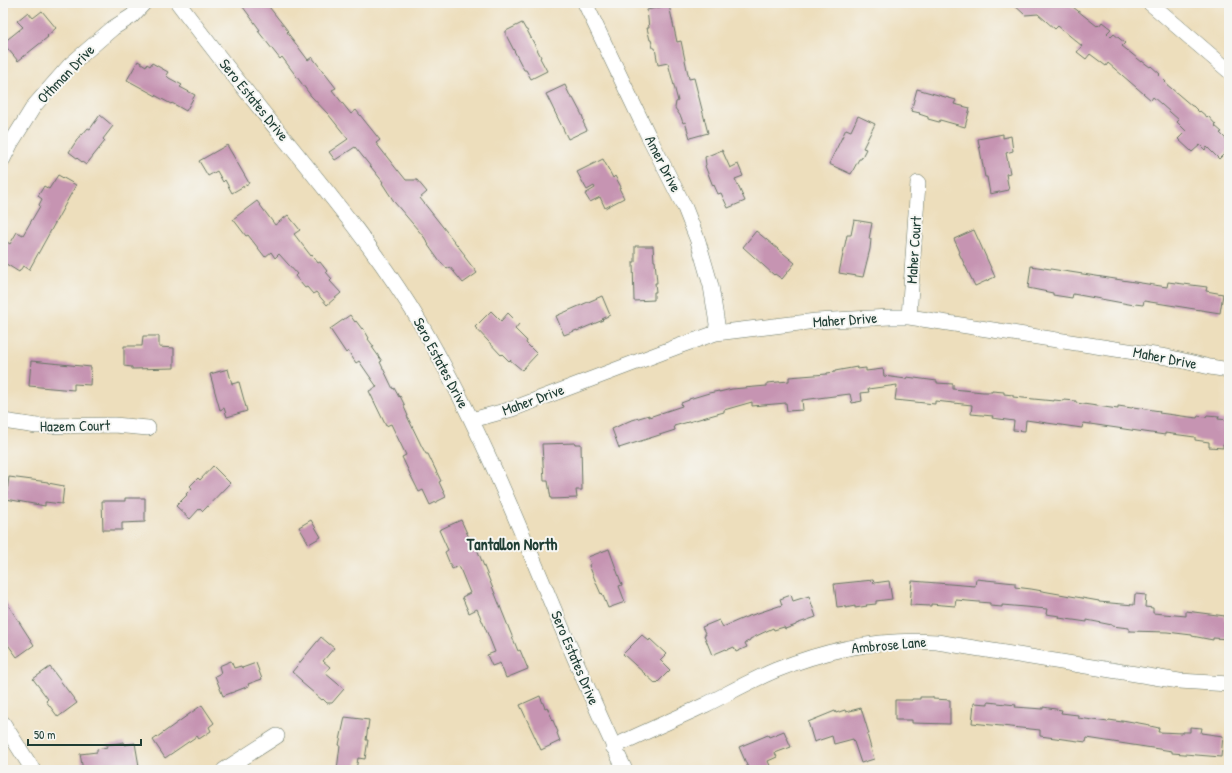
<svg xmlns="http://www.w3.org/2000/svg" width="1232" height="773" font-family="'Patrick Hand',sans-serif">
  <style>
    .building { fill: #c694b2 }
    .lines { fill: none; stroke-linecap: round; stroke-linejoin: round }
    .street-casing { stroke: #677564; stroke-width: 16 }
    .street { stroke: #fff; stroke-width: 15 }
    .labels { text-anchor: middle; stroke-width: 4; stroke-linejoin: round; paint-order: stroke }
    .street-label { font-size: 15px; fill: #1f3d34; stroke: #f6f6f2 }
    .neighbourhood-label { font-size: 16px; font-weight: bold; fill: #1f3d34; stroke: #f6f6f2 }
  </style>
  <rect width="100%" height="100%" fill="#f6f6f2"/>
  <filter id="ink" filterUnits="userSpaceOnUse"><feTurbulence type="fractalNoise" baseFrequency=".025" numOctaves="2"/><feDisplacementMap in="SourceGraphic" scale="8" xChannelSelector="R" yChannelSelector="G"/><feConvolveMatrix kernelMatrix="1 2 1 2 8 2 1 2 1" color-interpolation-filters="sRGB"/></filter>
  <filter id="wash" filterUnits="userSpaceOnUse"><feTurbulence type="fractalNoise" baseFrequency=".012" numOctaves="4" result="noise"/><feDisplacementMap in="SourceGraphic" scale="16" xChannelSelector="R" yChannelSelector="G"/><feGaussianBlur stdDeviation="0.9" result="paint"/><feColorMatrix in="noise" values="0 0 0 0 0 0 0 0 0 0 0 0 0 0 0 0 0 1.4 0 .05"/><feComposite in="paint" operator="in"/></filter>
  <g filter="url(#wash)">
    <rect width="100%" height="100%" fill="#eddebc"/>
    <g id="blocks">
      <path class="building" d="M240 3H266L288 31 287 32 308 60 312 57 336 88 332 90 351 114 356 110 380 140 376 143 398 171V170L406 180H417L427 192 420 198 465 255 464 256 477 273 463 283 450 267 447 269 441 262H440L428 245H429L424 237 395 203 382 183 383 182 355 147 335 160 329 152 348 139 328 114 311 96 282 57 280 59 258 31 260 30Z
        M1012 3H1068L1097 26 1098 25 1099 26 1102 22 1111 29 1107 33 1111 37 1114 34 1125 43 1122 46 1142 62V61L1150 67 1151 66 1160 74 1159 75 1166 82 1165 83 1192 106H1193L1199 112 1200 111 1207 117 1208 116 1216 125 1215 126 1222 132 1220 133 1229 142V149L1219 159 1207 147 1205 150 1200 145 1192 152 1178 139 1186 131 1177 122 1179 120 1153 97 1151 100 1108 63 1106 66 1090 54 1086 59 1077 52 1082 46 1058 26 1055 29 1038 14 1025 15Z
        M669 5 677 42 681 41 689 79 694 78 708 133 690 138 685 122 683 123 681 117 675 108 676 102 678 101 668 63 658 65 655 48H653L651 40H650L647 28H649L647 10Z
        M42 11 56 28 47 36 48 37 18 61 3 43 23 27 17 21 28 12 33 18Z
        M522 23 526 30H527L541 57 540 58 547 71 531 79 526 70H524L506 35V31Z
        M138 61 146 66 147 64 150 66 152 63 168 72 166 75 169 78 182 85 180 87 195 95 186 111 172 103 171 104 127 80Z
        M565 85 571 98H573L582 115 584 121 583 122 587 130 568 139 546 94Z
        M917 89 956 100 954 104 970 108 965 127 940 120 939 122 928 119V117L919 114 920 113 911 111Z
        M100 115 113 126 103 139 105 141 86 165 69 152 81 134 82 135 88 128 90 129Z
        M858 116 875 124 863 148 866 149 861 159H859L851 174 829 164 846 129 851 131Z
        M1003 134V138L1011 136 1013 151 1006 153 1010 173 1006 174 1009 190 990 194 987 177H985L978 139Z
        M227 145 249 183 232 193 225 180 223 182 217 171 208 176 199 161Z
        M722 150 730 168 738 164 743 176 735 179 745 201 728 208 721 193 718 194 714 185 713 186 705 166 706 165 705 157Z
        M603 159 613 178 615 176 621 187 619 188 624 198 605 208 600 197 590 202 585 194 595 188 594 186 587 190 577 172Z
        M58 175 76 185 29 270 23 266 19 272 3 262V249L7 242 10 244 17 232 23 235 40 206 39 205 42 199 38 196 44 186 49 189Z
        M257 201 275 225 288 215 300 230 294 234 311 256 312 255 318 263 320 262 327 271 326 272 332 279 330 281 341 293 327 305 316 292 313 294 307 287 305 288 295 276 297 274 279 254 275 258 271 252 265 257 248 235 246 236 233 219Z
        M854 220 872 223 869 239H871L870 249 863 277 839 273 847 235H851Z
        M974 230 995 277 975 286 959 253 960 252 954 239Z
        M756 231 795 263 782 279 775 274 774 275 743 247Z
        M635 246H653L654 261H655L657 283H655L656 292H654V300L634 301 633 262H635Z
        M1031 266 1167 287 1168 282 1207 287 1206 291 1223 294 1220 313 1144 301 1143 305 1135 304 1134 305 1073 294 1072 298 1053 295V293L1028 288Z
        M602 296 610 315 602 319 603 320 577 331V330L564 335 556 316Z
        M491 311 501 321 508 313 519 324 515 329 527 341 526 343 537 354 522 370 510 360 509 361 502 354 501 355 475 327Z
        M350 315 355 322 356 321 362 329 363 328 369 338 368 339 374 347H372L382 361 380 362 393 389 394 388 399 397 400 396 405 406 404 407 408 416H407L422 447 426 454H428L441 481 439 482 446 497 430 505 423 490 419 492 411 476 402 457 406 455 391 424 386 426 369 391 377 387 359 361 356 363 348 351 346 353 330 329Z
        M143 336H159V347L174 348V368L132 369V367L124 366V346H142Z
        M31 361 91 367 90 385 74 384V390L29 386Z
        M857 367V369L866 368V371L883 369 884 376 906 379 907 377 937 381V383L953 384V389L983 392H992V391L1004 392V394L1013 395V397L1054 401V400L1064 401V400L1076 401V403L1118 409V406L1132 408 1133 407 1160 411 1159 413 1197 418 1198 416 1206 417 1207 415 1219 416 1218 419 1229 420V444H1223V448L1209 447V442L1195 440V437L1165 433V435L1083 423 1082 428 1026 420 1025 431 1013 430 1014 421 992 418 993 416 971 414 972 405 935 401V404L895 400 897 385 868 389 869 392 861 393 862 401 852 403 850 394 802 400 803 410 787 411 786 403 752 406V402L724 410V412L674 426 675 430 619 448 612 429 629 421 649 415V417L682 406 681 403 689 400V399L709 393 719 391V392L732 389 767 386V383L789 381V377L827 374V373L835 372V371Z
        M228 369 232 384 239 382 247 411 227 417 224 408 220 410 210 374Z
        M575 443V444H581L582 490H576L577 498 551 499 548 481H544L542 444Z
        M213 466 230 483 203 511 200 508 190 519 176 506 187 495 186 494 192 488 190 486 198 478 200 480Z
        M9 477 48 482V483L64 486 62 504 45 502V506L6 499Z
        M125 498H145V522L122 523V530H103L102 501H125Z
        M311 520 321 537 309 544 299 527Z
        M461 520 470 540 473 539 518 651 520 650 528 669 506 678 500 663 492 666 487 655 495 652 489 637 477 609 469 613 462 597 470 593 459 566 452 569 445 552 448 550 439 530Z
        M609 549 622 585 619 586 625 602 608 608 602 593 601 594 597 585 589 565 591 564 588 557Z
        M976 579 1015 583V587L1031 589 1099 601V602L1134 605 1135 594 1146 595 1145 607 1153 608V613L1186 616V611L1225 616V619L1229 620V639L1213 638V640L1192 636V635L1167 632 1129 631V628L1112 626V625L1087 620V622L1059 618 1060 616 1046 614 1047 609 1002 605V607L990 606V603L956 600 955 606 931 604V606L910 605 912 581 975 586Z
        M873 580 874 583 889 581 892 599 876 601V604L866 605 867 606 855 608V606L845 608V606L837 607 834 584Z
        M791 595 793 601 809 596 816 617 796 624V625L785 629 784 627 774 630 773 628 750 639V640L745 643 747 647 736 652 734 647 727 650 726 649 712 655 704 635H706L702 627 719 620 723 627 746 617 782 605 780 599Z
        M3 597 34 645 17 657 3 638Z
        M642 635 649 641 650 639 666 654 660 660 670 670 656 684 623 654Z
        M321 637 334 648 323 661 330 667 325 673 344 689 332 703H327L323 699 322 700 301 682 302 681 292 672Z
        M231 661 234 668 241 666 242 668 256 663 262 679 248 684 249 686 223 696 215 676 221 673 219 666Z
        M50 667 77 703 58 717 46 701 48 699 33 679Z
        M540 696 545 708 547 707 558 732 557 733 560 741 541 750 520 705Z
        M920 697H933V699L950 700V724L912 723V720H895V700H912V699H920Z
        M988 702 1016 705 1015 707 1043 709V707L1062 710 1061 713 1078 715V718L1108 722 1109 720 1122 722V720L1150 725V726L1159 728 1158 732 1183 733V732H1190V727L1202 728 1201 733 1223 736 1221 757 1172 753V751L1087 738 1086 742 1040 736V730L972 723 974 703 988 704Z
        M202 705 214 723 209 727 211 731 199 739 197 736 165 758 153 740Z
        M861 708 869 734H867L874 759 861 763 853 739 834 744 832 736 814 742 808 722 835 711 836 713 845 710 846 712Z
        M345 717 369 720 366 740H368L365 759 358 758 356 770H337L340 745H339Z
        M784 731 791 747 775 753 777 757 768 761 772 770H749L739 747 768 735 769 737Z
        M124 742 125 745 135 743 139 766 121 770H83L80 754 97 752V749L107 747 106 745Z"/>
    </g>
  </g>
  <g filter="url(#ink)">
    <use href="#blocks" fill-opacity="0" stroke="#677564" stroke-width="1"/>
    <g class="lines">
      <defs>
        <path id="street" d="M178 3C212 48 247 93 283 137 331 196 380 256 419 321 503 464 553 622 625 770
          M585 3 648 135 685 208 698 241 711 286 717 324 716 333
          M1150 3 1229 71
          M3 159 11 143 34 106 70 65 113 28 132 16 144 3
          M909 317 918 183
          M472 420 512 409 679 346 716 333 816 321 890 317H909L1167 357 1210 367 1229 370
          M3 421 37 426 114 425 148 428
          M3 723 33 770
          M613 747C644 732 675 719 705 705 729 693 752 680 776 670 828 649 881 638 937 642L1179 681 1229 684
          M224 770 277 736"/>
      </defs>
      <use href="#street" class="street-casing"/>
      <use href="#street" class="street"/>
    </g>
  </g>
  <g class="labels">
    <g class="street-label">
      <text transform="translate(66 74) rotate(-46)" y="5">Othman Drive</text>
      <text transform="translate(254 100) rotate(51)" y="5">Sero Estates Drive</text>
      <text transform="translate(663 164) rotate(63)" y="5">Amer Drive</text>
      <text transform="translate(914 250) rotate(-86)" y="5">Maher Court</text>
      <text transform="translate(845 320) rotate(-4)" y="5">Maher Drive</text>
      <text transform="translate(1165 358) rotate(11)" y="5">Maher Drive</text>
      <text transform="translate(441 363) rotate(62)" y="5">Sero Estates Drive</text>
      <text transform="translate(533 400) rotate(-20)" y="5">Maher Drive</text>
      <text transform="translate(75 426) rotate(-1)" y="5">Hazem Court</text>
      <text transform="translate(889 645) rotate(-5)" y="5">Ambrose Lane</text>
      <text transform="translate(575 658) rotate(67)" y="5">Sero Estates Drive</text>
    </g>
    <g class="neighbourhood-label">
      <text x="512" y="550">Tantallon North</text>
    </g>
  </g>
  <rect width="1232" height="773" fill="none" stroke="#f6f6f2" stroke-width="16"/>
  <path d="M28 739v6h113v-6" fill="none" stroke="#1f3d34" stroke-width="2"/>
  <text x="34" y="739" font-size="12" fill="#1f3d34" stroke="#f6f6f2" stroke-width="3" paint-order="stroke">50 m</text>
</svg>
